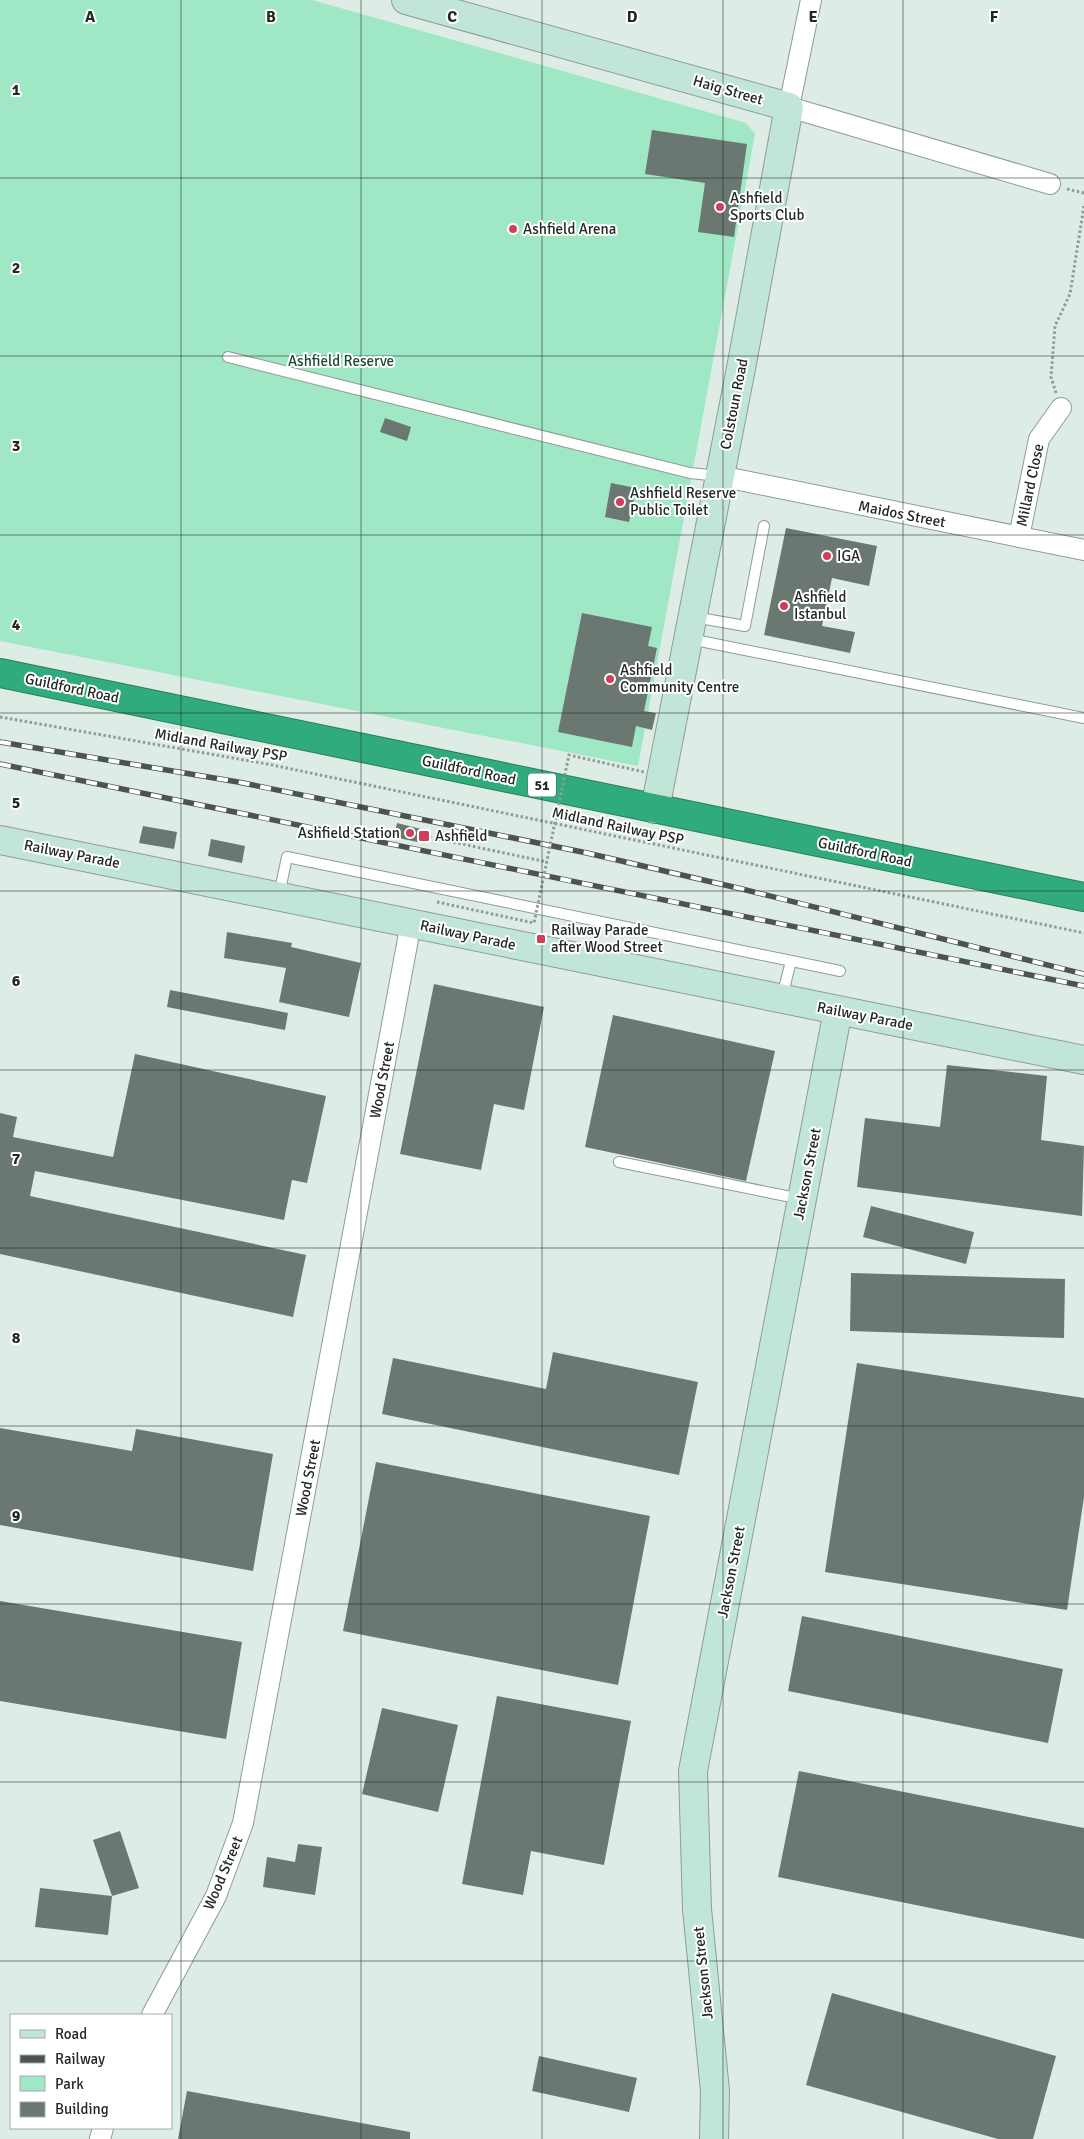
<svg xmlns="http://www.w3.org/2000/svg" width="1084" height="2139" font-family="Signika,sans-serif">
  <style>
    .green { fill: #9fe7c5 }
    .building { fill: #6b7871 }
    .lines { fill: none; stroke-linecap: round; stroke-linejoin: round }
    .lane-casing { stroke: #8e9c95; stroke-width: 12 }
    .street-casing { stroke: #8e9c95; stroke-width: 22 }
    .secondary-casing { stroke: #8e9c95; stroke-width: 30 }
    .highway-casing { stroke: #2b7d5e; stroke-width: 30 }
    .path { stroke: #909b95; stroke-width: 3; stroke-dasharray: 2.5 2.5; stroke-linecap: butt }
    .lane { stroke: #fff; stroke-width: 10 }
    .street { stroke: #fff; stroke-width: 20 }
    .secondary { stroke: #c1e6d8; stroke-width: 28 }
    .highway { stroke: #30ab7c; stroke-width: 28 }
    .rail-casing { stroke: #4c5450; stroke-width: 5.5 }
    .rail { stroke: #fff; stroke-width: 4; stroke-dasharray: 11; stroke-linecap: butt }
    .path-bridge { stroke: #909b95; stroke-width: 3; stroke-dasharray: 2.5 2.5; stroke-linecap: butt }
    .grid { fill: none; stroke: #222825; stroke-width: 1; stroke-opacity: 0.55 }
    .poi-dot { fill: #cf3f5b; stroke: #fff; stroke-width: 2 }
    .labels { text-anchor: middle; stroke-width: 4; stroke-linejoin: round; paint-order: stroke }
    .shield { fill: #fff; stroke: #646866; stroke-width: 1 }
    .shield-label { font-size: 14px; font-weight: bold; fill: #222825 }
    .street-label { font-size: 15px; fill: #222825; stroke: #fff }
    .poi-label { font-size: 15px; fill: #222825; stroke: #fff; text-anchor: start }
    .park-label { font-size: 15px; fill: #214837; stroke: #fff }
    .grid-label { font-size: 16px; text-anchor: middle; font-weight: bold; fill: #222825; stroke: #fff; stroke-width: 4; stroke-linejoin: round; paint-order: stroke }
  </style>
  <rect width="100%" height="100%" fill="#ddece4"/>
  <path class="green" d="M0 0H312L746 123 755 134 638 766 0 641Z"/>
  <path class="building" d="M652 130 747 144 734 237 698 232 705 183 645 174Z
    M385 418 411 427 407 441 380 432Z
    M611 483 636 488 629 522 605 517Z
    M786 528 877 546 869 586 832 578 822 626 855 632 850 653 764 635Z
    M582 613 652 627 648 646 657 648 644 711 656 713 652 730 636 726 632 747 558 732Z
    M397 823 425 830 422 843 394 837Z
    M143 826 177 832 174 849 139 843Z
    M211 839 245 846 242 863 208 856Z
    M227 932 292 943 291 947 361 963 349 1017 279 1002 286 968 224 958Z
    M434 984 544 1007 524 1110 494 1104 481 1170 400 1154Z
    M170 990 288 1013 285 1030 167 1007Z
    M613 1015 775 1051 746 1181 585 1147Z
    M135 1054 326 1096 307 1183 292 1180 284 1220 35 1171 30 1196 306 1255 293 1317 0 1254V1113L17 1117 13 1137 113 1157Z
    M947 1065 1047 1076 1041 1140 1084 1146 1082 1216 857 1187 865 1118 940 1127Z
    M871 1206 974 1232 966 1264 863 1237Z
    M851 1273 1065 1279 1064 1338 850 1331Z
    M553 1352 698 1382 679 1475 382 1414 393 1358 546 1389Z
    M857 1363 1084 1398V1497L1067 1610 825 1572Z
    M0 1428 132 1451 136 1429 273 1454 253 1571 0 1525Z
    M376 1462 650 1516 618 1685 343 1631Z
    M0 1601 242 1642 226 1739 0 1701Z
    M802 1616 1063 1669 1048 1743 788 1691Z
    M497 1696 631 1721 604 1865 531 1851 523 1895 462 1884Z
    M382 1708 458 1725 438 1812 362 1794Z
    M799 1771 1084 1828V1939L778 1877Z
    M120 1831 139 1888 112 1896 93 1840Z
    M298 1844 322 1847 315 1895 263 1887 267 1857 295 1862Z
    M40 1888 112 1896 108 1935 35 1927Z
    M832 1993 1056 2056 1033 2139H998L806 2085Z
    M539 2056 637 2078 629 2112 532 2091Z
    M187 2091 410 2132V2139H178Z"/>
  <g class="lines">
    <defs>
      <path id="lane" d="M228 357 690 473 719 476
        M694 617 745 626 764 526
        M690 639 1084 718
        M279 895 287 857 840 971
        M782 997 791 961
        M619 1162 801 1199"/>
      <path id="street" d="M811 0 789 107 1050 184
        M720 476 1084 550
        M1019 537 1039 439 1061 408
        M152 2015 216 1896 243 1823 411 923
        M100 2139 103 2128"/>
      <path id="secondary" d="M406 0 789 107 742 363 655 809
        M0 840 1084 1060
        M714 2139 715 2091 697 1909 693 1771 838 1010"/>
      <path id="highway" d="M0 673 1084 897"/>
    </defs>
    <use href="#lane" class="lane-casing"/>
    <use href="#street" class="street-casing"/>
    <use href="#secondary" class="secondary-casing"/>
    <use href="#highway" class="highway-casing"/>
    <path class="path" d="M1067 189 1084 193
      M1056 393 1051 377 1055 326 1070 294 1084 206
      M0 717 267 764 1084 933
      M424 836 547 862"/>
    <use href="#lane" class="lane"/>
    <use href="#street" class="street"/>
    <use href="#secondary" class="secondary"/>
    <use href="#highway" class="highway"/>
    <defs>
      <path id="rail" d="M0 742 238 782 587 853 742 889 1084 974
        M0 764 1084 986"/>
    </defs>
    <use href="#rail" class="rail-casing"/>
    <use href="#rail" class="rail"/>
    <path class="path-bridge" d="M437 902 534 923 569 755 644 772"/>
  </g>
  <path class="grid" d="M181 0V2139M361 0V2139M542 0V2139M723 0V2139M903 0V2139M0 178H1084M0 356H1084M0 535H1084M0 713H1084M0 891H1084M0 1070H1084M0 1248H1084M0 1426H1084M0 1604H1084M0 1782H1084M0 1961H1084"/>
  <g class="poi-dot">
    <circle cx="720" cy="207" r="5"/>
    <circle cx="513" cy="229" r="5"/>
    <circle cx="620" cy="502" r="5"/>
    <circle cx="827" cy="556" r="5"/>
    <circle cx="784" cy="606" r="5"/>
    <circle cx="610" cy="679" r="5"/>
    <circle cx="410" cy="833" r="5"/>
    <rect x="418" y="830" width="12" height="12" rx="2.5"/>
    <rect x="536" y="934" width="10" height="10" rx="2.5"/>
  </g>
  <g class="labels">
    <rect class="shield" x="528" y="773.5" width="28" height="23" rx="4"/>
    <g class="shield-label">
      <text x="542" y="790">51</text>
    </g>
    <g class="street-label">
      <text transform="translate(728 90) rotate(16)" y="5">Haig Street</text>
      <text transform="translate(734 404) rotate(-79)" y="5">Colstoun Road</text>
      <text transform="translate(1030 485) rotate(-78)" y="5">Millard Close</text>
      <text transform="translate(902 514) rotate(11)" y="5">Maidos Street</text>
      <text transform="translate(72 688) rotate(12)" y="5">Guildford Road</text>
      <text transform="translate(221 745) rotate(10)" y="5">Midland Railway PSP</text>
      <text transform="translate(469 770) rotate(12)" y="5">Guildford Road</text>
      <text transform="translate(618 826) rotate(12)" y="5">Midland Railway PSP</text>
      <text transform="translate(865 852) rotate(12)" y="5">Guildford Road</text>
      <text transform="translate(72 854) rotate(11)" y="5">Railway Parade</text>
      <text transform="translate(468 935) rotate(12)" y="5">Railway Parade</text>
      <text transform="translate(865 1016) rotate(11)" y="5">Railway Parade</text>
      <text transform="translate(382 1080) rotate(-79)" y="5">Wood Street</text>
      <text transform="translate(807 1174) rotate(-79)" y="5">Jackson Street</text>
      <text transform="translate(308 1478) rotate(-79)" y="5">Wood Street</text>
      <text transform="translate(731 1572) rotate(-79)" y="5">Jackson Street</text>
      <text transform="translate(223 1873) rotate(-67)" y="5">Wood Street</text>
      <text transform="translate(703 1973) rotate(-96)" y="5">Jackson Street</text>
    </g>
    <g class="poi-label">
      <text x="730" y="203">Ashfield<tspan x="730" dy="17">Sports Club</tspan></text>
      <text x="523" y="234">Ashfield Arena</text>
      <text x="630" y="498">Ashfield Reserve<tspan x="630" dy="17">Public Toilet</tspan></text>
      <text x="837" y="561">IGA</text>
      <text x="794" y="602">Ashfield<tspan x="794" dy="17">Istanbul</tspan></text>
      <text x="620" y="675">Ashfield<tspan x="620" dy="17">Community Centre</tspan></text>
      <text x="400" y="838" text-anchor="end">Ashfield Station</text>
      <text x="435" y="841">Ashfield</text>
      <text x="551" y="935">Railway Parade<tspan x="551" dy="17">after Wood Street</tspan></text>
    </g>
    <g class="park-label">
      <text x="341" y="366">Ashfield Reserve</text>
    </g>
  </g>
  <g class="grid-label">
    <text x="90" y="22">A</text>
    <text x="271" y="22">B</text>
    <text x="452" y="22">C</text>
    <text x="632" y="22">D</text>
    <text x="813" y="22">E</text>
    <text x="994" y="22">F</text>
    <text x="16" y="95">1</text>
    <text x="16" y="273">2</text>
    <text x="16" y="451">3</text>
    <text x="16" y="630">4</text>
    <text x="16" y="808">5</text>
    <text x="16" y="986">6</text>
    <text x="16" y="1164">7</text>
    <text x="16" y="1343">8</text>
    <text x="16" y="1521">9</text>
  </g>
  <rect x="10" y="2014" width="162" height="115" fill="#ffffff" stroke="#a7a9a8"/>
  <rect x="20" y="2030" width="25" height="8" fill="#c1e6d8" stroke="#a7a9a8"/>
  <text x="55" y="2039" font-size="15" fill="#222825">Road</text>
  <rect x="20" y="2055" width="25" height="8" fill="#4c5450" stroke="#a7a9a8"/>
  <text x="55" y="2064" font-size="15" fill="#222825">Railway</text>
  <rect x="20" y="2076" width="25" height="15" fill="#9fe7c5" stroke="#a7a9a8"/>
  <text x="55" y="2089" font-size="15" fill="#222825">Park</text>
  <rect x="20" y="2102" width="25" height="15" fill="#6b7871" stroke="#a7a9a8"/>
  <text x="55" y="2114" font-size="15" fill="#222825">Building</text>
</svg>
